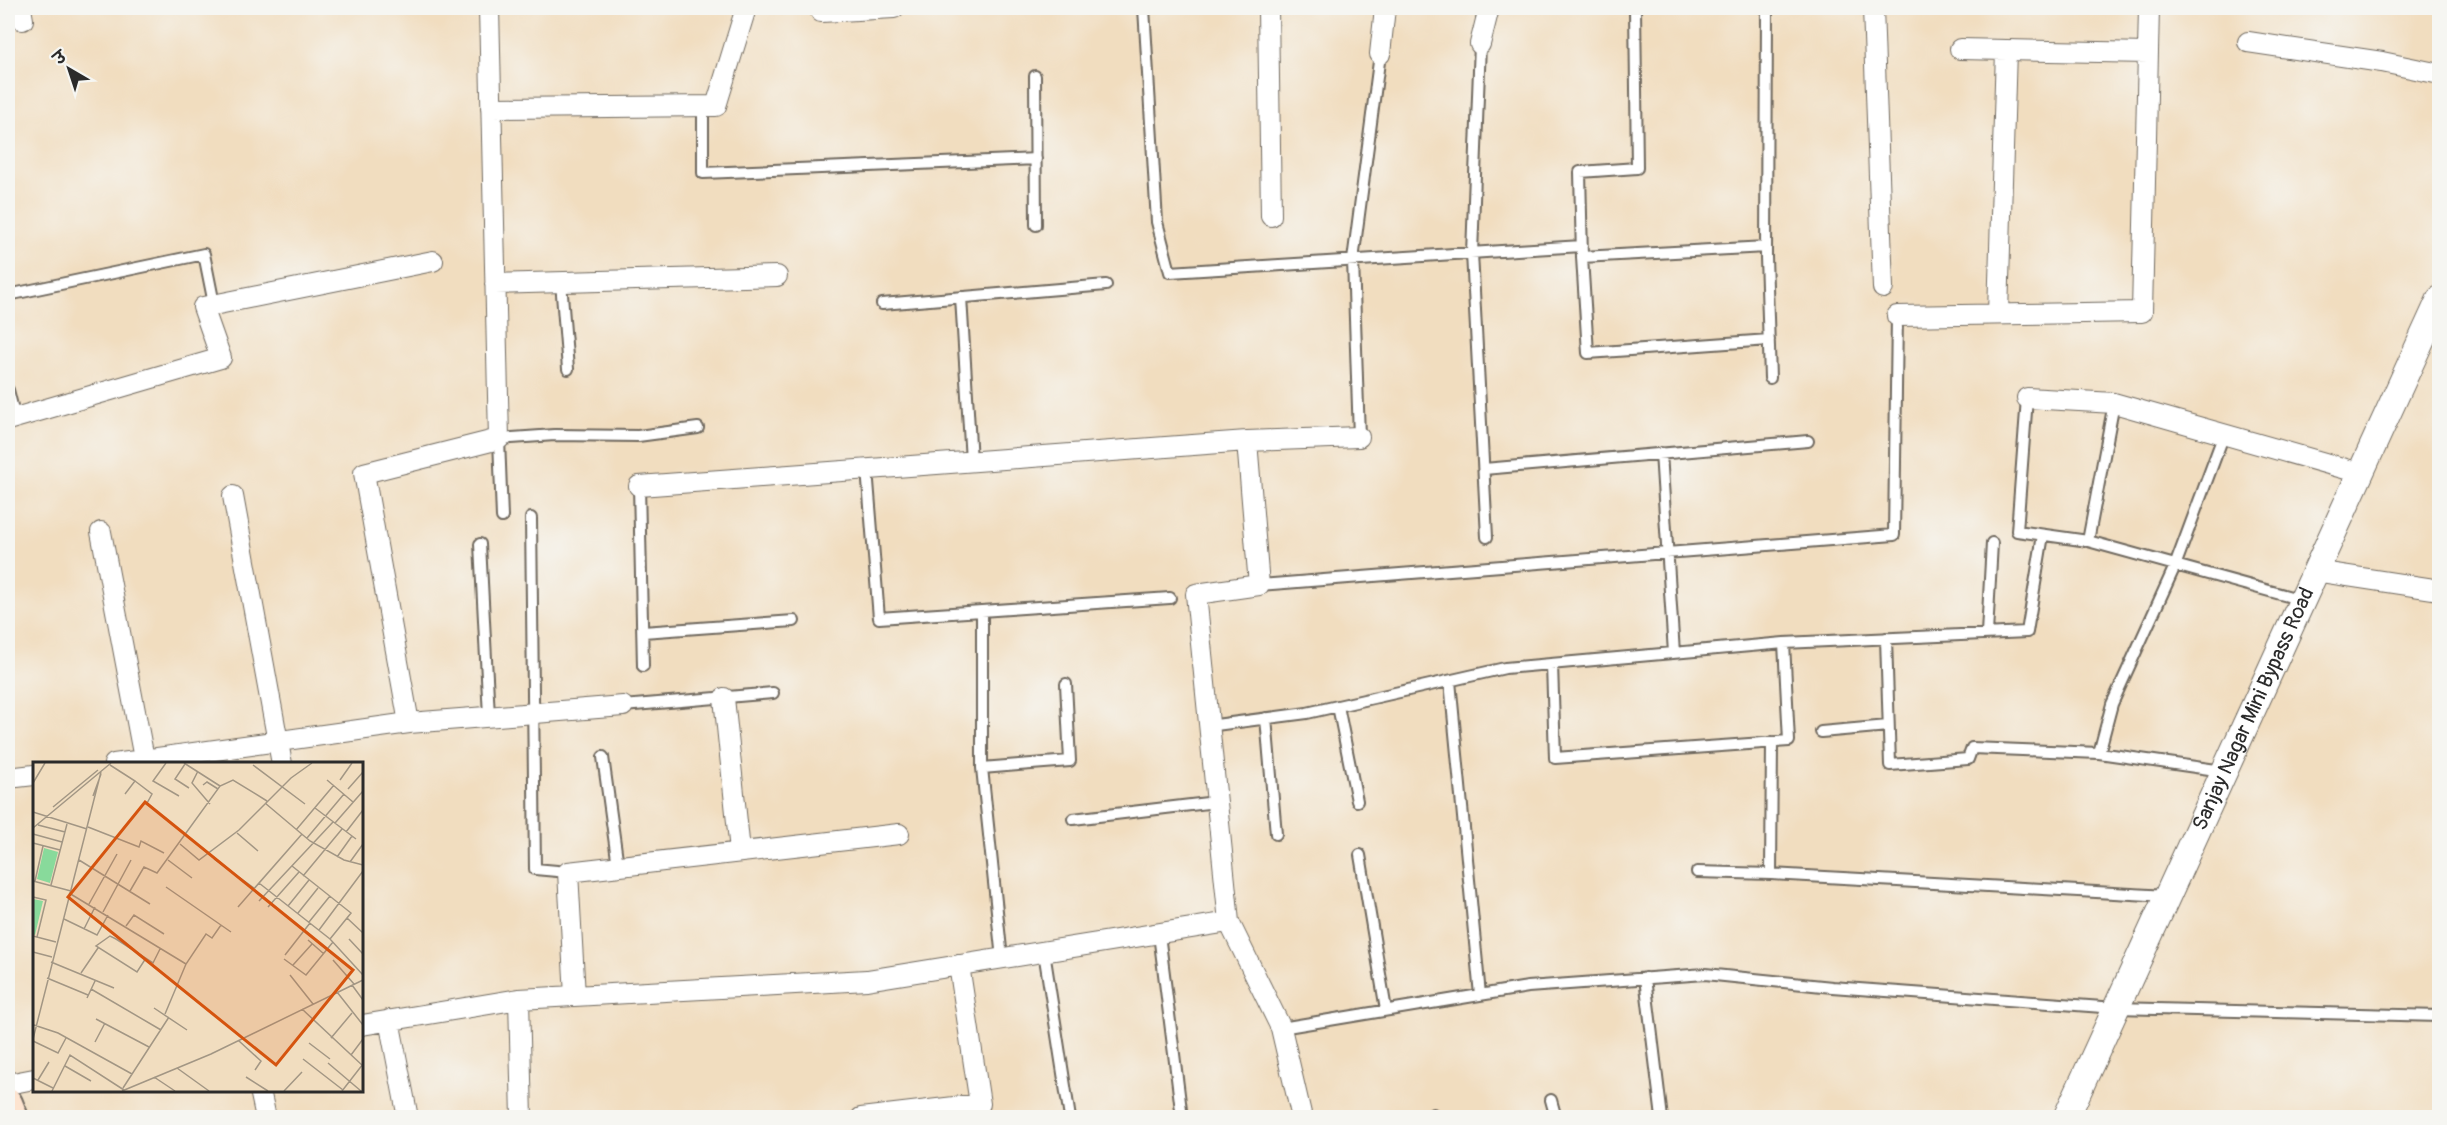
<svg xmlns="http://www.w3.org/2000/svg" width="2447" height="1125" font-family="Pangolin,'Playpen Sans Deva',sans-serif">
  <style>
    .lines { fill: none; stroke-linecap: round; stroke-linejoin: round }
    .service-casing { stroke: #70695f; stroke-width: 14 }
    .minor-casing { stroke: #70695f; stroke-width: 22 }
    .tertiary-casing { stroke: #70695f; stroke-width: 28 }
    .secondary-casing { stroke: #70695f; stroke-width: 32 }
    .service { stroke: #fff; stroke-width: 10 }
    .minor { stroke: #fff; stroke-width: 20 }
    .tertiary { stroke: #fff; stroke-width: 26 }
    .secondary { stroke: #fde4d0; stroke-width: 28 }
    .labels { text-anchor: middle; stroke-width: 6; stroke-linejoin: round; paint-order: stroke }
    .street-label { font-size: 21px; fill: #2b2b2b; stroke: #f6f6f2 }
    .inset-road { fill: none; stroke: #a29684; stroke-width: 1.5 }
    .view { fill: #d5540f; fill-opacity: 0.15; stroke: #d5540f; stroke-width: 3 }
    .inset-edge { fill: none; stroke: #2b2b2b; stroke-width: 3 }
  </style>
  <rect width="100%" height="100%" fill="#f6f6f2"/>
  <filter id="ink" filterUnits="userSpaceOnUse"><feTurbulence type="fractalNoise" baseFrequency=".0167" numOctaves="2"/><feDisplacementMap in="SourceGraphic" scale="12" xChannelSelector="R" yChannelSelector="G"/><feConvolveMatrix kernelMatrix="1 2 1 2 8 2 1 2 1" color-interpolation-filters="sRGB"/></filter>
  <filter id="wash" filterUnits="userSpaceOnUse"><feTurbulence type="fractalNoise" baseFrequency=".008" numOctaves="4" result="noise"/><feDisplacementMap in="SourceGraphic" scale="24" xChannelSelector="R" yChannelSelector="G"/><feGaussianBlur stdDeviation="1.35" result="paint"/><feColorMatrix in="noise" values="0 0 0 0 0 0 0 0 0 0 0 0 0 0 0 0 0 1.4 0 .05"/><feComposite in="paint" operator="in"/></filter>
  <g filter="url(#wash)">
    <rect width="100%" height="100%" fill="#f1ddbf"/>
  </g>
  <g filter="url(#ink)">
    <g class="lines">
      <defs>
        <path id="service" d="M1144 8 1157 222 1170 272 1582 246
          M1635 8 1637 168 1580 172 1582 257 1588 353 1769 340
          M1767 8 1766 257 1770 378
          M1480 44 1472 253 1487 537
          M1035 76 1036 225
          M703 106V173L1036 159
          M1582 257 1766 247
          M561 282 568 369
          M8 295 204 254 214 304
          M961 297 971 461
          M882 304 1106 285
          M8 390 15 418
          M2027 398 2017 531 2088 541 2302 600
          M1359 437 1353 260 1380 54
          M1661 453 1674 653
          M867 469 879 618 1170 598
          M1484 469 1808 441
          M639 486 643 666
          M502 517 499 439 555 435 638 436 698 428
          M531 518 535 869 568 872
          M2088 541 2114 403
          M480 544 489 716
          M1259 585 1894 535 1897 316
          M982 611V768L1002 959
          M643 632 794 621
          M1987 633 1992 543
          M1886 638 1890 765 1968 759 1972 748 2099 753 2223 771
          M1552 664 1555 758 1789 741 1784 643
          M1450 681 1480 995
          M623 706 773 693
          M1338 706 1357 801
          M1266 718 1276 834
          M1208 726 1307 713 1505 668 1784 643 2027 632 2043 535
          M1821 732 1888 726
          M2099 753 2112 704 2175 566 2224 434
          M603 757 618 866
          M982 768 1070 761 1066 684
          M1073 819 1216 802
          M1360 855 1386 1010
          M1697 872 1771 874 2167 896
          M1771 874 1772 742
          M1159 934 1182 1118
          M1044 952 1070 1118
          M1645 978 1662 1118
          M1281 1028 1528 987 1705 974 1832 987 2116 1008 2440 1016
          M1551 1100 1556 1118
          M1433 1114V1118"/>
        <path id="minor" d="M21 8 23 20
          M1268 8 1271 216
          M1873 8 1883 288
          M821 12 894 8
          M2248 42 2382 62 2440 74
          M1480 44 1489 8
          M1960 49 2148 53
          M1380 54 1385 8
          M491 108 716 106 746 8
          M495 284 777 276
          M1998 314 2006 50
          M1897 316 2142 312 2149 8
          M2027 398 2114 403 2360 473
          M8 420 221 358 203 307 433 261
          M1247 441 1259 585 1196 594 1229 922 1281 1028 1302 1118
          M639 486 1247 441 1359 437
          M233 496 282 764
          M101 532 145 764
          M2315 571 2440 590
          M724 698 740 851
          M409 723 364 473 499 439 489 8
          M114 764 409 723 623 706
          M8 778 34 775
          M575 996 568 872 899 834
          M519 999 522 1118
          M389 1020 408 1118
          M362 1025 519 999 867 980 1229 922
          M8 1084 34 1079
          M260 1090 266 1118
          M861 1118 980 1104 959 965"/>
        <g id="tertiary">
          <path id="s1" d="M2066 1118 2440 299"/>
        </g>
        <path id="secondary" d="M8 1103 14 1118"/>
      </defs>
      <use href="#service" class="service-casing"/>
      <use href="#minor" class="minor-casing"/>
      <use href="#tertiary" class="tertiary-casing"/>
      <use href="#secondary" class="secondary-casing"/>
      <use href="#service" class="service"/>
      <use href="#minor" class="minor"/>
      <use href="#tertiary" class="tertiary"/>
      <use href="#secondary" class="secondary"/>
    </g>
  </g>
  <g class="labels">
    <g class="street-label">
      <text dy="7" stroke="none"><textPath href="#s1" startOffset="450">Sanjay Nagar Mini Bypass Road</textPath></text>
    </g>
  </g>
  <g transform="translate(33 762)">
    <rect width="330" height="330" fill="#f1ddbf"/>
    <path d="M11 86 25 90 17 121 4 117ZM0 137 10 139 2 173 0 172Z" fill="#88da9b"/>
    <path class="inset-road" d="M133 1 120 19 146 34M151 1 187 24M152 2 142 17 156 26M77 3 102 19 92 32M220 3 272 42M165 9 159 21 177 42M294 18 320 40M307 18 319 1M102 19 119 32 113 43M0 21 12 1M170 23 174 20 185 27M315 27 330 10M60 34 68 12M232 41 277 79 311 98 330 103M20 45 65 8M282 46 323 77M0 50 54 67M302 61 330 29M5 63 32 70M55 65 106 85 108 79 131 91M0 66 78 1M263 68 301 23M313 70 330 48M204 71 225 89M0 72 29 80M274 76 311 32M0 81 27 88M147 82 166 98 206 68 258 16 279 1M304 95 319 74M181 97 221 126M46 98 117 142M135 98 159 116M317 100 330 82M259 104 318 151 297 177M270 114 309 67M0 119 38 129M2 119 10 84M226 121 297 177 330 213M18 123 34 62M133 125 198 170M97 129 111 105 124 111 187 24 200 18 234 39M36 131 153 202M0 135 13 138 4 175M226 139 300 60M56 142 84 92M255 144 276 118M205 145 269 72M235 145 266 110M70 150 98 98M265 151 285 126M314 156 330 171M31 157 64 173 75 153M276 160 297 134M93 164 101 153 131 172M51 167 62 145M286 168 330 109M0 174 23 180M316 177 330 192M275 178 291 192M0 190 19 195M252 193 277 161M113 196 104 210 63 184 77 174 83 177 120 201 127 187M251 197 273 213 300 180M300 198 321 222M18 200 81 226M260 203 279 182M48 211 65 186M257 213 280 242M14 216 55 233M319 223 330 238M58 227 128 268M304 230 330 263M54 236 62 219M121 246 154 268M269 247 330 304M132 252 153 202 173 172 179 176 188 163M63 257 116 285M1 263 25 271 99 312M298 276 319 251M0 277 68 10M0 279 25 291 33 276M206 279 228 299 222 308M62 280 72 261M276 281 297 297M318 293 330 277M270 297 310 328M295 301 328 329M32 304 58 319M144 306 176 329M121 315 142 329M213 315 235 329M0 316 20 326M5 318 16 300M90 326 136 255M19 329 37 293 91 328M89 329 178 292 330 218M251 329 269 310M309 329 330 302"/>
    <path class="view" d="M112 40 320 208 243 303 35 135Z"/>
    <rect width="330" height="330" class="inset-edge"/>
  </g>
  <rect width="2447" height="1125" fill="none" stroke="#f6f6f2" stroke-width="30"/>
  <g transform="translate(69 69) rotate(321)" stroke="#f6f6f2" stroke-width="4.5" paint-order="stroke">
  <path d="M0-4.5L10 22L0 15L-10 22Z" fill="#2b2b2b"/>
  <text y="-9" font-size="16" font-weight="bold" text-anchor="middle" fill="#2b2b2b">उ</text>
  </g>
</svg>
